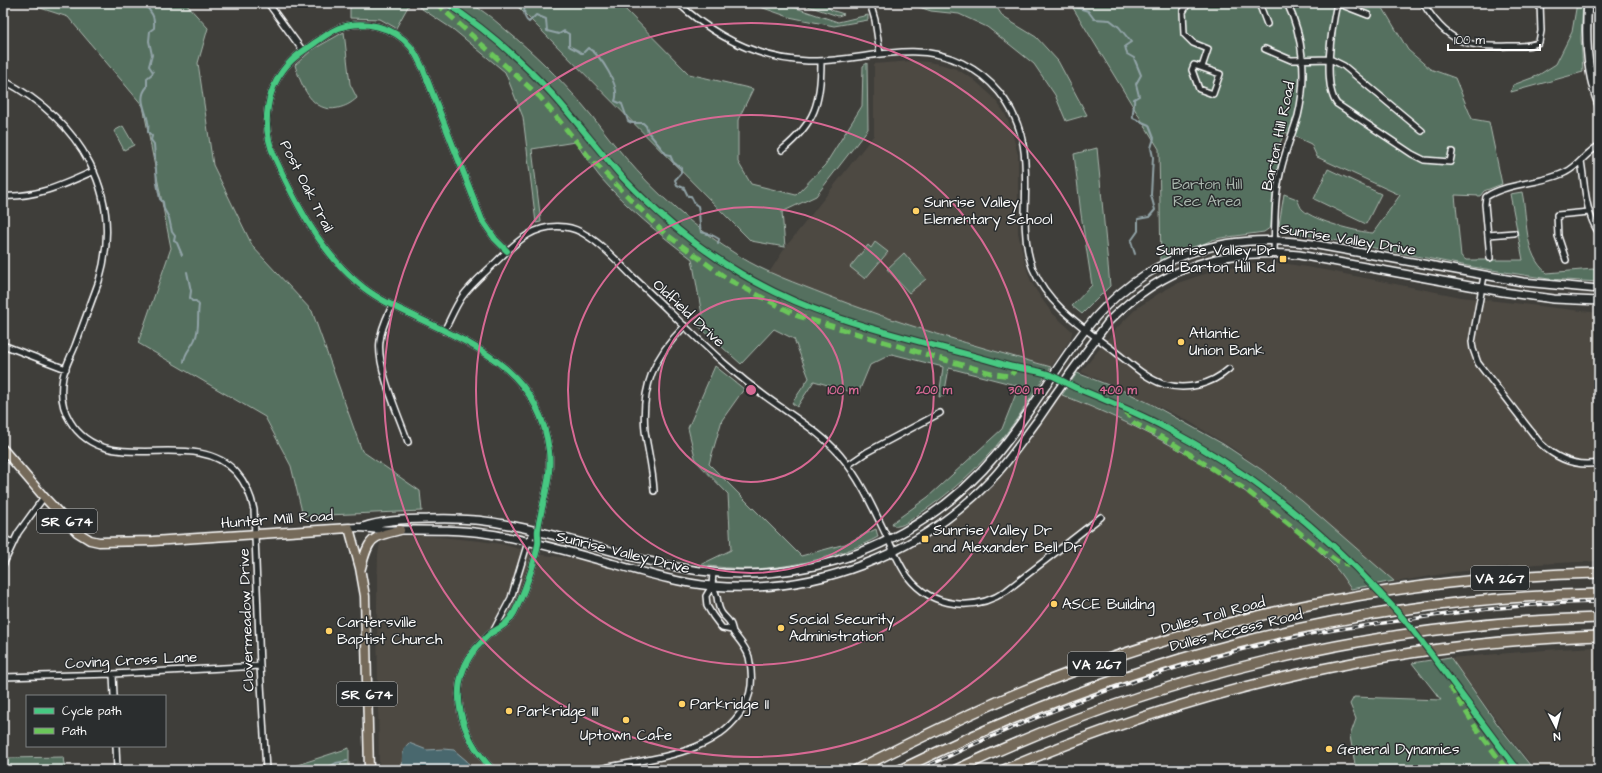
<svg xmlns="http://www.w3.org/2000/svg" width="1602" height="773" font-family="'Architects Daughter',sans-serif">
  <style>
    .built { fill: #4e4a43 }
    .green { fill: #546f5e; stroke: #aab7ae }
    .water { fill: #4a676e; stroke: #92a4a8 }
    .lines { fill: none; stroke-linecap: round; stroke-linejoin: round }
    .stream { stroke: #92a4a8; stroke-width: 2 }
    .minor-casing { stroke: #fff; stroke-width: 8 }
    .secondary-casing { stroke: #fff; stroke-width: 10 }
    .primary-casing { stroke: #fff; stroke-width: 11 }
    .motorway-casing { stroke: #fff; stroke-width: 12 }
    .minor { stroke: #2a2d2e; stroke-width: 5 }
    .secondary { stroke: #2a2d2e; stroke-width: 7 }
    .primary { stroke: #746a5a; stroke-width: 8 }
    .motorway { stroke: #746a5a; stroke-width: 9 }
    .rail-casing { stroke: #fff; stroke-width: 3.5 }
    .rail { stroke: #2a2d2e; stroke-width: 2; stroke-dasharray: 6; stroke-linecap: butt }
    .quiet { stroke: #6ac65a; stroke-width: 5; stroke-dasharray: 10 5; stroke-linecap: butt }
    .cycleway-casing { stroke: #2a2d2e; stroke-width: 8 }
    .cycleway { stroke: #46c982; stroke-width: 6 }
    .ring { fill: none; stroke: #d76994; stroke-width: 2 }
    .poi-dot { fill: #ffd166; stroke: #2a2d2e; stroke-width: 1.5 }
    .labels { text-anchor: middle; stroke-width: 3; stroke-linejoin: round; paint-order: stroke }
    .shield { fill: #2a2d2e; stroke: #bfc0c0; stroke-width: 1 }
    .shield-label { font-size: 14px; font-weight: bold; fill: #fff }
    .street-label { font-size: 15px; fill: #fff; stroke: #2a2d2e }
    .park-label { font-size: 15px; fill: #aab7ae; stroke: #2a2d2e }
    .poi-label { font-size: 15px; fill: #fff; stroke: #2a2d2e; text-anchor: start }
    .centre { fill: #d76994; stroke: #2a2d2e; stroke-width: 2 }
    .ring-label { font-size: 12px; text-anchor: middle; font-weight: bold; fill: #d76994; stroke: #2a2d2e; stroke-width: 3; stroke-linejoin: round; paint-order: stroke }
  </style>
  <rect width="100%" height="100%" fill="#3f3e3a"/>
  <filter id="ink" filterUnits="userSpaceOnUse"><feTurbulence type="fractalNoise" baseFrequency=".025" numOctaves="2"/><feDisplacementMap in="SourceGraphic" scale="8" xChannelSelector="R" yChannelSelector="G"/><feConvolveMatrix kernelMatrix="1 2 1 2 8 2 1 2 1" color-interpolation-filters="sRGB"/></filter>
  <g filter="url(#ink)">
    <path class="built" d="M912 61 928 62 943 65 956 69 973 79 992 96 1004 112 1010 125 1018 155V233L1025 264 1031 282 1041 298 1052 313 1072 331 1071 338 1051 367 908 325 838 301 769 273 785 248 874 135V64Z
      M1254 263 1288 264 1324 270 1461 297 1599 313V561L1536 564 1455 572 1394 582 1277 480 1234 449 1185 419 1121 389 1081 372 1114 331 1136 309 1158 294 1178 283 1202 275 1226 268Z
      M1055 393 1090 406 1139 428 1206 465 1271 510 1305 539 1335 567 1357 597 1213 628 1052 680 859 770H379L377 605 378 555 381 538 392 535 409 534 480 541 500 544 543 555 578 559 700 584H792L870 562 947 520 1014 454Z
      M1599 647V770H1536L1508 735 1450 658 1559 649Z"/>
    <path class="green" d="M25 3H185L208 28 198 63 213 165 253 247 312 311 362 451 420 491 422 511 303 516 291 466 265 417 138 343 171 248 143 106 68 17Z
      M350 3H410L396 28 380 19 350 18Z
      M413 3C423 3 464 1 470 4 481 8 498 23 507 31 534 53 558 77 581 103 596 120 609 139 624 156 657 195 696 229 739 256 766 273 796 283 826 295 899 324 975 346 1051 367 1036 389 1022 413 1005 435 981 466 951 493 918 515 911 519 902 528 894 526L892 523 928 497 1002 429 1019 386 949 368 944 396 939 397 943 367 892 354 870 365 858 394 814 381 797 407 792 403 809 378 794 339 774 329 741 364 695 323 702 315 692 259C659 234 627 208 600 177 591 166 583 153 575 142L532 149 541 222 536 223 523 117 505 72 454 30Z
      M514 3H619L689 74 753 89 738 120V162L751 184 796 195 825 165 862 106 863 66 867 63 868 129 816 196 782 212 785 247 751 241Z
      M749 3H781L838 22 868 15V20L834 26 789 17Z
      M799 3H825L831 10 844 14 838 16Z
      M907 3H994L1003 17 1036 37 1058 61 1087 115 1066 121 1055 95 1034 64 1009 44 987 27 959 14 931 11Z
      M1070 3H1380L1408 50 1430 69 1455 78 1472 119 1489 122 1502 184 1484 191 1480 196 1455 195 1461 256 1466 260H1523L1510 194 1522 192C1528 219 1523 254 1547 273L1593 269 1599 272V282L1549 279 1473 267 1286 231 1279 225 1284 194 1297 199C1299 202 1300 208 1303 210 1315 221 1357 232 1373 233L1400 195 1317 157 1311 144 1285 132 1274 156 1280 157 1274 185 1271 227 1264 232 1221 238 1212 240 1161 263 1159 149Z
      M1577 3H1583L1581 38 1583 72 1511 92 1513 85 1537 76 1556 64 1572 32Z
      M344 32 350 84 357 98C350 104 346 106 338 108 312 114 301 85 295 65L312 50Z
      M123 126 134 145 124 150 114 131Z
      M1097 148 1110 286 1082 314 1072 306 1092 285 1081 214 1074 154Z
      M1328 169 1381 194 1366 224 1314 199Z
      M875 242 888 252 865 279 850 267 868 245 871 248Z
      M904 253 926 279 909 293 887 269Z
      M715 366 744 389 722 420 709 464 801 556 845 544 876 529 878 537C843 556 791 568 751 569 734 569 717 567 700 565L731 550 728 494 696 461 688 428Z
      M1077 373 1124 391 1151 404 1223 444 1262 470 1302 501 1394 581 1351 589C1346 582 1341 574 1335 567 1320 551 1302 536 1285 522 1218 467 1142 426 1062 395Z
      M1450 657 1498 725 1534 770H1356L1350 736 1356 719 1350 704 1354 697 1441 700 1412 663Z
      M349 748V770H282Z
      M63 757 65 770H3L8 758Z"/>
    <path class="water" d="M409 743 427 750 443 749 454 750 467 761 472 770H403C402 761 401 749 409 743Z"/>
    <g class="lines">
      <path class="stream" d="M145 3C150 14 155 12 154 28L150 31 149 41 152 55 149 66 153 72 152 74 147 78V87C137 98 146 110 148 122 149 125 148 129 148 132L152 136 151 140 154 144 157 183 160 199 163 202 164 209 169 218 172 232 175 236 174 241 177 243 182 255
        M525 3C524 9 523 19 529 22L536 15 546 19 547 31 559 34 564 31 569 34V46C573 49 577 49 581 53H583L588 48C601 55 621 87 615 101L622 104 628 121 632 123H643L646 126 648 132 666 154 670 155 673 162 681 168V173L675 180 677 185 684 188 688 196H691L695 204 698 206C700 215 699 223 701 232L712 235 719 239 718 244
        M1068 3 1069 5 1088 11 1094 19 1110 20 1119 27 1131 42 1125 46 1127 54 1134 58 1141 75 1136 84 1139 96 1134 99C1135 106 1132 111 1133 118L1149 125 1154 138 1151 148 1153 157 1151 195 1155 210 1149 217 1138 219V231L1131 241 1135 254
        M184 362C184 353 192 347 195 339 200 329 197 316 199 305L196 301H192L190 298 191 291 187 272
        M306 770 316 767 327 768 336 763 347 761"/>
      <defs>
        <path id="minor" d="M268 3 303 51
          M678 3C714 36 758 59 808 61 861 63 911 38 962 63 976 70 989 80 999 92 1030 130 1026 169 1025 215 1025 233 1026 252 1033 269 1049 307 1086 329 1118 354 1132 365 1146 378 1163 384 1186 391 1211 385 1229 369
          M870 3 875 20 880 54
          M1188 3 1183 12 1184 34 1193 43 1208 49 1202 67
          M1259 3 1267 24
          M1337 3C1332 26 1322 85 1337 104L1412 154 1424 160 1450 162 1452 152
          M1337 3 1368 15
          M1423 3C1446 41 1465 48 1508 46 1518 46 1531 47 1539 42L1541 31 1540 3
          M1265 49 1291 60 1330 59 1344 66 1422 131
          M1194 65 1220 74 1213 94 1199 89 1192 70Z
          M3 80C80 121 125 193 99 281 91 303 83 324 75 346 71 356 65 367 63 377 60 392 62 408 70 421 106 481 193 425 236 472 246 483 251 495 254 510L260 666 266 770
          M782 150C815 123 821 103 821 61
          M1581 161C1585 185 1585 213 1599 233
          M3 196C36 198 65 184 94 171
          M1488 235 1514 233
          M1274 252C1275 226 1274 199 1280 174 1284 154 1292 135 1298 116 1307 78 1304 38 1287 3
          M1490 258 1485 204 1486 197C1508 182 1543 184 1566 172 1579 166 1586 152 1599 146
          M1566 260 1558 236 1557 215 1589 212
          M1484 276 1472 342 1473 349 1478 363 1541 444C1557 459 1577 467 1599 463
          M392 306C387 317 381 328 380 341 376 366 399 416 408 442
          M444 331C450 320 455 307 462 297 472 283 486 272 498 260 517 241 536 223 565 227 573 228 580 231 586 235 604 246 618 262 633 277 663 305 693 335 724 363 741 378 760 393 779 406 800 421 823 435 840 455 861 480 874 510 888 539 894 552 900 566 908 577 932 608 975 612 1006 591L1101 517
          M3 345 66 369
          M848 465 867 452 940 413
          M654 491C653 471 648 451 645 431 641 387 654 356 685 326
          M3 538 13 543
          M3 565 18 533 44 497
          M713 572 712 586 706 596 707 606 713 616 722 628 732 630
          M493 632 511 598 528 542 532 535 537 531
          M113 674 114 696
          M3 677 113 674 260 666
          M116 746 117 770
          M493 770C461 737 444 687 476 648 481 643 486 637 491 633 501 627 508 624 514 613 523 596 535 563 538 544 539 539 537 534 538 529 542 502 552 480 549 451 540 373 479 347 416 317 396 307 375 298 358 283 320 251 295 202 275 158 260 125 266 86 291 61 299 53 308 48 316 42 324 37 331 31 339 28 363 19 394 27 410 46 416 53 419 61 423 69L482 220 495 239 507 251
          M595 770C646 757 714 759 744 707 753 692 753 675 749 657 746 647 739 640 733 632 732 629 732 626 730 623 728 619 723 616 721 612 718 607 718 602 717 597 716 593 714 589 712 586"/>
        <path id="secondary" d="M1588 3C1585 37 1587 73 1599 105
          M1599 11V48
          M363 527C384 520 406 519 428 519 455 518 482 519 509 525 573 537 635 562 700 571 744 577 792 573 835 561 898 542 955 505 997 454 1029 416 1054 370 1085 330 1142 257 1222 230 1312 244L1523 282 1599 289
          M349 528C363 526 375 530 389 530 423 530 456 529 490 534 531 540 573 553 614 564 646 573 679 583 712 586 816 595 919 555 991 480 1008 462 1022 441 1037 421 1060 387 1084 354 1109 321 1164 266 1222 248 1299 255L1503 292 1554 299 1599 301"/>
        <path id="primary" d="M3 449 44 497 77 532 90 540 99 542 153 541 349 528 360 568 365 596 369 770
          M361 568C369 538 371 537 400 530"/>
        <path id="motorway" d="M856 770C909 743 963 716 1018 693 1201 617 1401 577 1599 573
          M900 770C1118 662 1354 597 1599 594
          M956 770C1156 675 1377 623 1599 618
          M1004 770C1192 689 1394 642 1599 636"/>
      </defs>
      <use href="#minor" class="minor-casing"/>
      <use href="#secondary" class="secondary-casing"/>
      <use href="#primary" class="primary-casing"/>
      <use href="#motorway" class="motorway-casing"/>
      <use href="#minor" class="minor"/>
      <use href="#secondary" class="secondary"/>
      <use href="#primary" class="primary"/>
      <use href="#motorway" class="motorway"/>
      <defs>
        <path id="rail" d="M920 770C1040 711 1168 664 1300 636 1335 629 1370 625 1405 620 1469 610 1534 603 1599 602"/>
      </defs>
      <use href="#rail" class="rail-casing"/>
      <use href="#rail" class="rail"/>
      <path class="quiet" d="M436 3 540 97 589 157 663 232 729 280 798 316 945 360 995 374 1010 376 1017 368
        M1125 409 1130 419 1134 423 1169 441 1246 490 1324 552 1337 561 1349 565
        M1450 686 1476 728 1507 770"/>
      <defs>
        <path id="cycleway" d="M446 3C486 29 522 61 554 96 578 123 600 152 624 179 658 215 698 248 740 273 820 322 913 338 1002 364 1017 369 1034 369 1048 374 1059 378 1068 385 1079 389 1108 401 1138 413 1166 428 1246 470 1319 527 1380 593 1389 603 1399 613 1407 623 1446 671 1480 722 1518 770
          M493 770C461 737 444 687 476 648 481 643 486 637 491 633 501 627 508 624 514 613 523 596 535 563 538 544 539 539 537 534 538 529 542 502 552 480 549 451 540 373 479 347 416 317 396 307 375 298 358 283 320 251 295 202 275 158 260 125 266 86 291 61 299 53 308 48 316 42 324 37 331 31 339 28 363 19 394 27 410 46 416 53 419 61 423 69L482 220 495 239 507 251"/>
      </defs>
      <use href="#cycleway" class="cycleway-casing"/>
      <use href="#cycleway" class="cycleway"/>
    </g>
  </g>
  <g class="ring">
    <circle cx="751" cy="390" r="92"/>
    <circle cx="751" cy="390" r="183"/>
    <circle cx="751" cy="390" r="275"/>
    <circle cx="751" cy="390" r="367"/>
  </g>
  <g class="poi-dot">
    <circle cx="916" cy="211" r="4"/>
    <rect x="1279" y="255" width="8" height="8" rx="2"/>
    <circle cx="1181" cy="342" r="4"/>
    <rect x="921" y="535" width="8" height="8" rx="2"/>
    <circle cx="1054" cy="604" r="4"/>
    <circle cx="781" cy="628" r="4"/>
    <circle cx="329" cy="631" r="4"/>
    <circle cx="682" cy="704" r="4"/>
    <circle cx="509" cy="711" r="4"/>
    <circle cx="626" cy="720" r="4"/>
    <circle cx="1329" cy="749" r="4"/>
  </g>
  <g class="labels">
    <g class="shield">
      <rect x="37" y="509" width="60" height="24" rx="3"/>
      <rect x="1471" y="566" width="58" height="24" rx="3"/>
      <rect x="1068" y="652" width="58" height="24" rx="3"/>
      <rect x="337" y="682" width="60" height="24" rx="3"/>
    </g>
    <g class="shield-label">
      <text x="67" y="526">SR 674</text>
      <text x="1500" y="583">VA 267</text>
      <text x="1097" y="669">VA 267</text>
      <text x="367" y="699">SR 674</text>
    </g>
    <g class="street-label">
      <text transform="translate(1278 136) rotate(-78)" y="5">Barton Hill Road</text>
      <text transform="translate(307 186) rotate(63)" y="5">Post Oak Trail</text>
      <text transform="translate(1348 239) rotate(9)" y="5">Sunrise Valley Drive</text>
      <text transform="translate(689 313) rotate(43)" y="5">Oldfield Drive</text>
      <text transform="translate(277 519) rotate(-4)" y="5">Hunter Mill Road</text>
      <text transform="translate(623 552) rotate(14)" y="5">Sunrise Valley Drive</text>
      <text transform="translate(1213 615) rotate(-15)" y="5">Dulles Toll Road</text>
      <text transform="translate(246 620) rotate(-92)" y="5">Clovermeadow Drive</text>
      <text transform="translate(1236 630) rotate(-14)" y="5">Dulles Access Road</text>
      <text transform="translate(131 660) rotate(-3)" y="5">Coving Cross Lane</text>
    </g>
    <g class="park-label">
      <text x="1207" y="189">Barton Hill<tspan x="1207" dy="17">Rec Area</tspan></text>
    </g>
    <g class="poi-label">
      <text x="924" y="207">Sunrise Valley<tspan x="924" dy="17">Elementary School</tspan></text>
      <text x="1275" y="255" text-anchor="end">Sunrise Valley Dr<tspan x="1275" dy="17">and Barton Hill Rd</tspan></text>
      <text x="1189" y="338">Atlantic<tspan x="1189" dy="17">Union Bank</tspan></text>
      <text x="933" y="535">Sunrise Valley Dr<tspan x="933" dy="17">and Alexander Bell Dr</tspan></text>
      <text x="1062" y="609">ASCE Building</text>
      <text x="789" y="624">Social Security<tspan x="789" dy="17">Administration</tspan></text>
      <text x="337" y="627">Cartersville<tspan x="337" dy="17">Baptist Church</tspan></text>
      <text x="690" y="709">Parkridge II</text>
      <text x="517" y="716">Parkridge III</text>
      <text x="626" y="740" text-anchor="middle">Uptown Cafe</text>
      <text x="1337" y="754">General Dynamics</text>
    </g>
  </g>
  <circle cx="751" cy="390" r="6" class="centre"/>
  <g class="ring-label">
    <text x="843" y="394">100 m</text>
    <text x="934" y="394">200 m</text>
    <text x="1026" y="394">300 m</text>
    <text x="1118" y="394">400 m</text>
  </g>
  <rect width="1602" height="773" fill="none" stroke="#2a2d2e" stroke-width="16"/>
  <rect x="8" y="8" width="1586" height="757" fill="none" stroke="#fff" stroke-width="1.5" filter="url(#ink)"/>
  <rect x="26" y="695" width="140" height="52" fill="#2a2d2e" stroke="#7f8182"/>
  <rect x="34" y="708" width="20" height="6" fill="#46c982" stroke="#7f8182"/>
  <text x="62" y="715" font-size="12" fill="#ffffff">Cycle path</text>
  <rect x="34" y="728" width="20" height="6" fill="#6ac65a" stroke="#7f8182"/>
  <text x="62" y="735" font-size="12" fill="#ffffff">Path</text>
  <g transform="translate(1556 727) rotate(174)" stroke="#2a2d2e" stroke-width="3" paint-order="stroke">
  <path d="M0-3L7 15L0 10L-7 15Z" fill="#ffffff"/>
  <text y="-6" font-size="11" font-weight="bold" text-anchor="middle" fill="#ffffff">N</text>
  </g>
  <path d="M1448 44v6h92v-6" fill="none" stroke="#ffffff" stroke-width="2"/>
  <text x="1454" y="44" font-size="12" fill="#ffffff" stroke="#2a2d2e" stroke-width="3" paint-order="stroke">100 m</text>
</svg>
